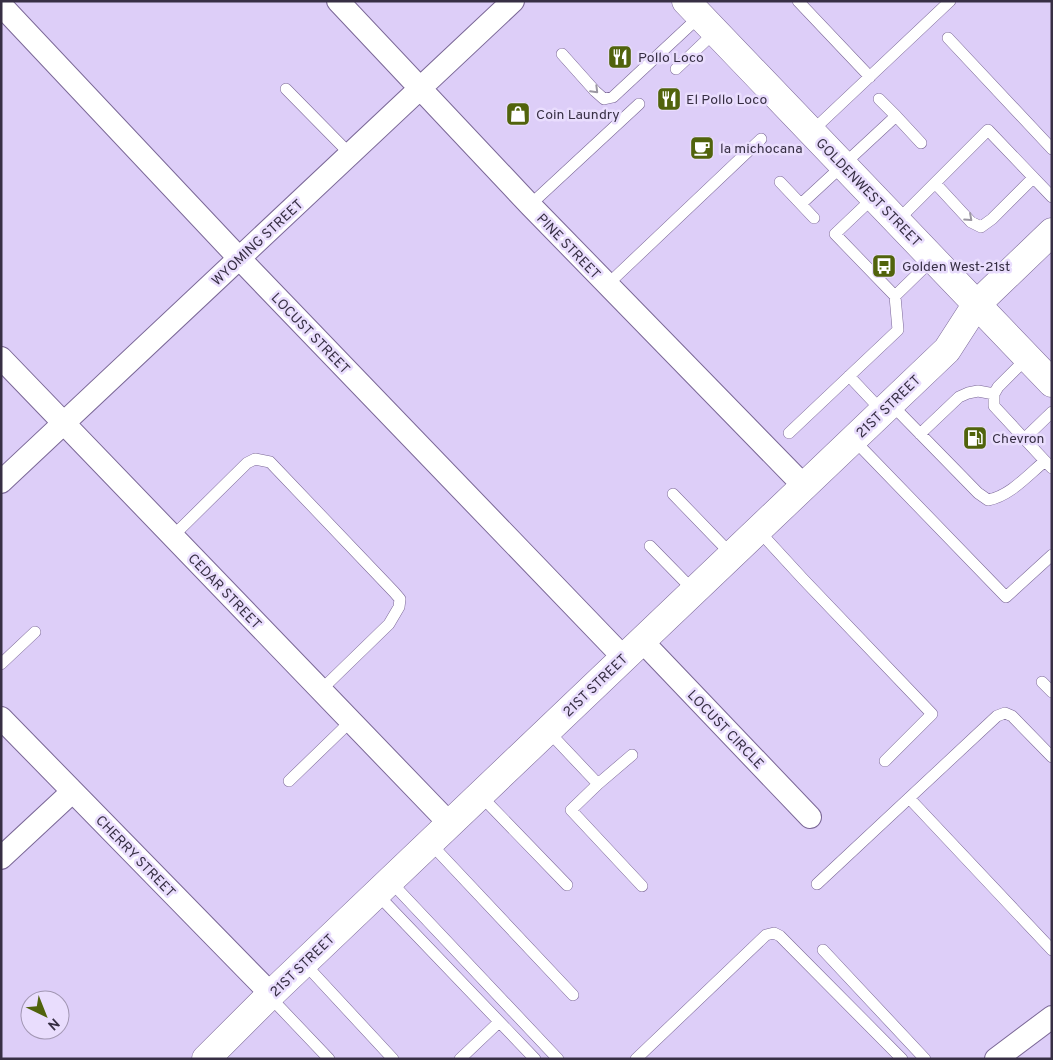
<svg xmlns="http://www.w3.org/2000/svg" width="1053" height="1060" font-family="Overpass,sans-serif">
  <style>
    .lines { fill: none; stroke-linecap: round; stroke-linejoin: round }
    .lane-casing { stroke: #7a6796; stroke-width: 12 }
    .street-casing { stroke: #7a6796; stroke-width: 24 }
    .secondary-casing { stroke: #7a6796; stroke-width: 29 }
    .lane { stroke: #fff; stroke-width: 11 }
    .street { stroke: #fff; stroke-width: 22 }
    .secondary { stroke: #fff; stroke-width: 28 }
    .oneway { stroke: #9b97a2 }
    .labels { text-anchor: middle; stroke-width: 5; stroke-linejoin: round; paint-order: stroke }
    .poi-label { font-size: 14px; fill: #372f44; stroke: #e9ddfd; text-anchor: start }
    .street-label { font-size: 14px; fill: #372f44; stroke: #e9ddfd }
  </style>
  <rect width="100%" height="100%" fill="#ddcef8"/>
  <g class="lines">
    <defs>
      <path id="lane" d="M798 1 870 77
        M948 38 1052 149
        M562 54 595 91 604 99 613 97 700 16
        M676 69 715 32
        M286 89 350 154
        M879 99 896 116
        M811 132 950 1
        M780 182 814 218
        M935 183 971 222 981 227 992 219 1033 178
        M801 204 896 116 921 143
        M530 205 639 104
        M897 221 988 130 1052 197
        M607 285 761 139
        M895 296 933 259
        M1027 358 998 387 994 394V406L1045 461
        M849 376 882 411
        M891 404 978 493 988 500C1010 496 1028 475 1045 461L1052 468
        M789 433 898 330 895 296 835 234 874 197
        M920 434 959 397 968 393 978 391 994 394
        M853 439 1006 597 1052 555
        M1024 439 1052 412
        M673 494 732 555
        M758 530 803 579 932 714 885 761
        M173 536 247 463 255 459 270 462 394 592 400 599 399 607 389 624 321 690
        M650 546 694 591
        M1 664 35 632
        M1042 682 1052 692
        M548 731 598 784 571 810 642 886
        M289 781 351 721
        M598 784 632 755
        M480 795 567 885
        M909 798 1052 950
        M430 843 573 995
        M390 881 558 1059
        M817 884 997 716 1005 713 1012 716 1052 757
        M377 894 535 1059
        M823 950 925 1059
        M304 963 393 1059
        M269 996 329 1059
        M460 1059 499 1022
        M636 1059 766 935 774 933 780 936 902 1059"/>
      <path id="street" d="M338 1 530 205 804 486
        M1 5 239 258 624 658
        M1 358 450 824
        M1 482 513 1
        M642 641 810 817
        M1 718 271 994
        M1 858 72 792
        M996 1059 1052 1017"/>
      <path id="secondary" d="M686 1 1052 383
        M206 1059 269 996 947 350 976 305 1052 232"/>
    </defs>
    <use href="#lane" class="lane-casing"/>
    <use href="#street" class="street-casing"/>
    <use href="#secondary" class="secondary-casing"/>
    <use href="#lane" class="lane"/>
    <use href="#street" class="street"/>
    <use href="#secondary" class="secondary"/>
  </g>
  <defs><path id="oneway-chevron" d="M-2-3.5L2.5 0L-2 3.5" fill="none" stroke-width="1.6" stroke-linecap="round" stroke-linejoin="round" transform="scale(1.25)"/></defs>
  <g class="oneway">
    <use href="#oneway-chevron" transform="translate(595 90) rotate(45)"/>
    <use href="#oneway-chevron" transform="translate(969 218) rotate(42)"/>
  </g>
  <defs>
    <symbol id="restaurant-square" viewBox="-11 -11 22 22"><rect x="-9" y="-9" width="18" height="18" rx="4" fill="#51630c" stroke="#e9ddfd"/><path d="M-5-6h1v4h1v-4h1v4h1v-4h1v5L-1.5 .5V6h-2V.5L-5-1ZM5-6V6H3V1.5H1.5Q1.5-4 5-6Z" fill="#fff"/></symbol>
    <symbol id="shop-square" viewBox="-11 -11 22 22"><rect x="-9" y="-9" width="18" height="18" rx="4" fill="#51630c" stroke="#e9ddfd"/><path d="M-5-2.5h2.3a2.7 3.5 0 0 1 5.4 0H5L5.5 6h-11ZM-1.5-2.5h3a1.5 2.3 0 0 0-3 0Z" fill="#fff"/></symbol>
    <symbol id="cafe-square" viewBox="-11 -11 22 22"><rect x="-9" y="-9" width="18" height="18" rx="4" fill="#51630c" stroke="#e9ddfd"/><path d="M-5.5-4.5H6V0H3Q3 3.5 0 3.5H-2.5Q-5.5 3.5-5.5 0ZM3-3.2v2h1.7v-2ZM-6 4.5H4V6H-6Z" fill="#fff"/></symbol>
    <symbol id="bus-square" viewBox="-11 -11 22 22"><rect x="-9" y="-9" width="18" height="18" rx="4" fill="#51630c" stroke="#e9ddfd"/><path d="M-5-6H5V4H4V6H2V4H-2V6H-4V4H-5ZM-3.5-4V0h7V-4ZM-3.5 1.2v1.5H-2V1.2ZM2 1.2v1.5H3.5V1.2Z" fill="#fff"/></symbol>
    <symbol id="fuel-square" viewBox="-11 -11 22 22"><rect x="-9" y="-9" width="18" height="18" rx="4" fill="#51630c" stroke="#e9ddfd"/><path d="M-5.5-6h7V0h2V4h1.3V-2.5L3-4.5l.8-.8L6-3V5H2.5V1h-1V6h-7ZM-4.2-4.7v3.2H.2V-4.7Z" fill="#fff"/></symbol>
  </defs>
  <g fill-rule="evenodd">
    <use href="#restaurant-square" x="606" y="43" width="28" height="28"/>
    <use href="#restaurant-square" x="655" y="85" width="28" height="28"/>
    <use href="#shop-square" x="504" y="100" width="28" height="28"/>
    <use href="#cafe-square" x="688" y="134" width="28" height="28"/>
    <use href="#bus-square" x="870" y="252" width="28" height="28"/>
    <use href="#fuel-square" x="961" y="424" width="28" height="28"/>
  </g>
  <g class="labels">
    <g class="poi-label">
      <text x="638" y="62">Pollo Loco</text>
      <text x="686" y="104">El Pollo Loco</text>
      <text x="536" y="119">Coin Laundry</text>
      <text x="720" y="153">la michocana</text>
      <text x="902" y="271">Golden West-21st</text>
      <text x="992" y="443">Chevron</text>
    </g>
    <g class="street-label">
      <text transform="translate(869 192) rotate(46)" y="5">GOLDENWEST STREET</text>
      <text transform="translate(257 242) rotate(-43)" y="5">WYOMING STREET</text>
      <text transform="translate(569 246) rotate(46)" y="5">PINE STREET</text>
      <text transform="translate(311 333) rotate(46)" y="5">LOCUST STREET</text>
      <text transform="translate(888 406) rotate(-44)" y="5">21ST STREET</text>
      <text transform="translate(225 591) rotate(46)" y="5">CEDAR STREET</text>
      <text transform="translate(595 685) rotate(-44)" y="5">21ST STREET</text>
      <text transform="translate(726 729) rotate(46)" y="5">LOCUST CIRCLE</text>
      <text transform="translate(136 856) rotate(46)" y="5">CHERRY STREET</text>
      <text transform="translate(302 965) rotate(-44)" y="5">21ST STREET</text>
    </g>
  </g>
  <rect width="1053" height="1060" fill="none" stroke="#372f44" stroke-width="5"/>
  <g transform="translate(45 1015) rotate(137)"><circle r="24" fill="#e9ddfd" stroke="#a297b3"/>
  <path d="M0-4L9 19L0 12L-9 19Z" fill="#51630c"/>
  <text y="-8" font-size="14" font-weight="bold" text-anchor="middle" fill="#372f44">N</text>
  </g>
</svg>
